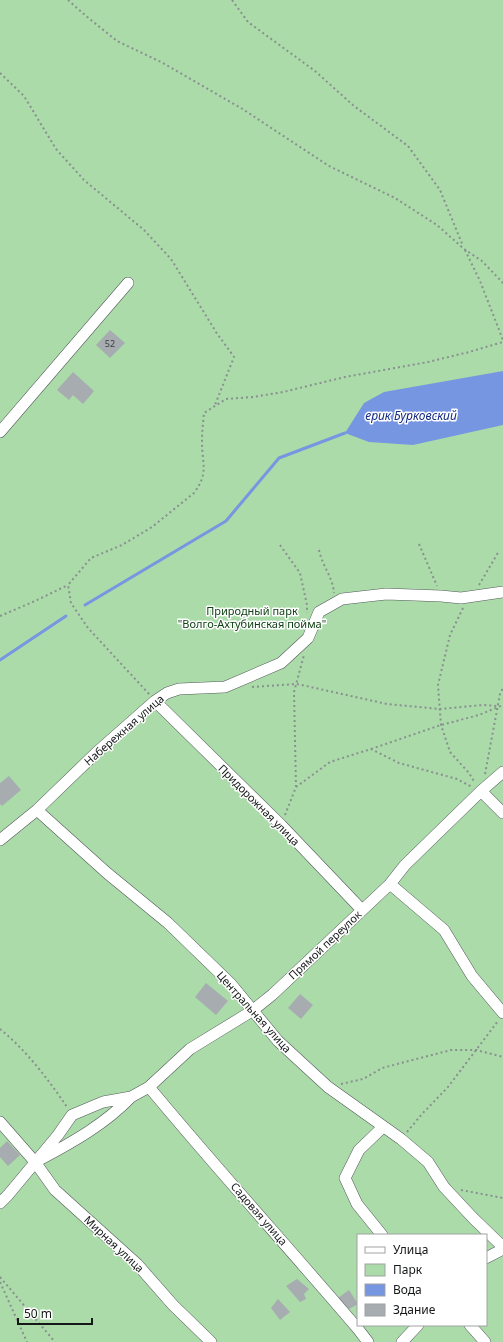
<svg xmlns="http://www.w3.org/2000/svg" width="503" height="1342" font-family="'Noto Sans',sans-serif">
  <style>
    .green { fill: #aadba9; fill-rule: evenodd }
    .water { fill: #7796e2 }
    .lines { fill: none; stroke-linecap: round; stroke-linejoin: round }
    .stream { stroke: #7796e2; stroke-width: 3 }
    .building { fill: #a7acb0 }
    .street-casing { stroke: #53595a; stroke-width: 12 }
    .path { stroke: #8a8f90; stroke-width: 2; stroke-dasharray: 2 3; stroke-linecap: butt }
    .street { stroke: #fff; stroke-width: 11 }
    .labels { text-anchor: middle; stroke-width: 3; stroke-linejoin: round; paint-order: stroke }
    .number-label { font-size: 9px; fill: #3a3c3e }
    .park-label { font-size: 11px; fill: #114115; stroke: #fff }
    .street-label { font-size: 11px; fill: #151718; stroke: #fff }
    .water-label { font-size: 12px; font-style: italic; fill: #122a81; stroke: #fff }
  </style>
  <rect width="100%" height="100%" fill="#dae1e2"/>
  <path class="green" d="M0 0H503V1342H0ZM358 1235H486V1325H358Z"/>
  <path class="water" d="M503 371V425L413 445 369 442 345 433 364 403 384 392Z"/>
  <g class="lines">
    <path class="stream" d="M85 605 226 521 279 458 345 433
      M0 660 66 616"/>
  </g>
  <path class="building" d="M110 330 125 343 110 358 96 345Z
    M73 372 94 391 83 404 73 395 69 400 57 390Z
    M9 776 21 790 2 806 0 804V783Z
    M206 983 228 1001 216 1015 195 997Z
    M300 994 313 1005 301 1019 288 1008Z
    M7 1141 20 1155 8 1166 0 1157V1148Z
    M297 1279 309 1289 304 1294 306 1299 300 1302 286 1286Z
    M349 1290 358 1304 349 1309 338 1298Z
    M278 1299 290 1312 280 1320 271 1308Z"/>
  <g class="lines">
    <defs>
      <path id="street" d="M0 432 128 283
        M155 701 281 825 362 910
        M481 791 503 813
        M37 810 107 873 168 923 231 984 278 1041 328 1087 401 1139 428 1162 444 1187 473 1218 503 1247
        M0 840 37 810 96 753 155 701 167 693 179 689 225 687 281 663 308 638 319 612 342 599 386 594 441 596 461 598 503 592
        M390 884 444 930 472 976 503 1013
        M149 1087C217 1169 289 1248 358 1329L368 1342
        M0 1122 35 1162 55 1190 137 1264 173 1305 211 1342
        M41 1159C73 1142 105 1124 131 1097
        M0 1203 8 1195 58 1135 72 1115 103 1102 131 1097 149 1087 190 1049 252 1011 272 995 390 884 405 865 481 791 503 772
        M382 1235 357 1204 345 1178 359 1150 383 1127
        M486 1258 503 1249
        M470 1325 485 1342
        M402 1342 418 1325"/>
    </defs>
    <use href="#street" class="street-casing"/>
    <path class="path" d="M68 0 86 16 117 41 161 62 241 108 329 166 395 198 437 225 464 249 482 261 503 283
      M232 0 248 22 315 71 354 106 408 146 440 190 463 246
      M0 73 24 96 56 149 84 180 144 230 171 259 216 332 234 357 215 405
      M465 250 480 281 503 340
      M419 544 437 586
      M280 545 300 573 307 605V613
      M319 550C322 565 333 578 334 593
      M479 585 499 551
      M463 608 450 635 438 685 441 725 450 752 469 773 475 783
      M0 616 35 601 68 585
      M252 687 297 684 387 704 440 709 483 705 498 706
      M149 694 88 628 71 603 68 585 91 558 122 545 152 527 194 493C209 473 202 464 202 442 202 432 203 423 204 413L226 399 253 397 283 392 345 377 428 362 469 352 503 342
      M371 749 441 725 479 715 503 705
      M485 774 500 694 503 688
      M296 787 294 692 304 655
      M285 815 296 787 330 762 371 749 399 763 457 779 472 787
      M0 1029C26 1050 48 1079 67 1107
      M341 1084 363 1079 382 1068 451 1050H476L503 1057
      M407 1132 422 1114 448 1087 498 1021
      M461 1190 503 1198
      M0 1277 55 1342
      M0 1282 27 1342"/>
    <use href="#street" class="street"/>
  </g>
  <g class="labels">
    <g class="number-label">
      <text x="110" y="347">52</text>
    </g>
    <g class="park-label">
      <text x="252" y="615">Природный парк<tspan x="252" dy="13">"Волго-Ахтубинская пойма"</tspan></text>
    </g>
    <g class="street-label">
      <text transform="translate(124 730) rotate(-41)" y="4">Набережная улица</text>
      <text transform="translate(259 805) rotate(45)" y="4">Придорожная улица</text>
      <text transform="translate(325 945) rotate(-43)" y="4">Прямой переулок</text>
      <text transform="translate(254 1012) rotate(48)" y="4">Центральная улица</text>
      <text transform="translate(259 1214) rotate(49)" y="4">Садовая улица</text>
      <text transform="translate(114 1244) rotate(43)" y="4">Мирная улица</text>
    </g>
    <g class="water-label">
      <text x="411" y="420">ерик Бурковский</text>
    </g>
  </g>
  <rect x="357" y="1234" width="130" height="92" fill="#ffffff" stroke="#a1a2a3"/>
  <rect x="365" y="1247" width="20" height="6" fill="#ffffff" stroke="#a1a2a3"/>
  <text x="393" y="1254" font-size="12" fill="#151718">Улица</text>
  <rect x="365" y="1264" width="20" height="12" fill="#aadba9" stroke="#a1a2a3"/>
  <text x="393" y="1274" font-size="12" fill="#151718">Парк</text>
  <rect x="365" y="1284" width="20" height="12" fill="#7796e2" stroke="#a1a2a3"/>
  <text x="393" y="1294" font-size="12" fill="#151718">Вода</text>
  <rect x="365" y="1304" width="20" height="12" fill="#a7acb0" stroke="#a1a2a3"/>
  <text x="393" y="1314" font-size="12" fill="#151718">Здание</text>
  <path d="M18 1318v6h74v-6" fill="none" stroke="#151718" stroke-width="2"/>
  <text x="24" y="1318" font-size="12" fill="#151718" stroke="#ffffff" stroke-width="3" paint-order="stroke">50 m</text>
</svg>
